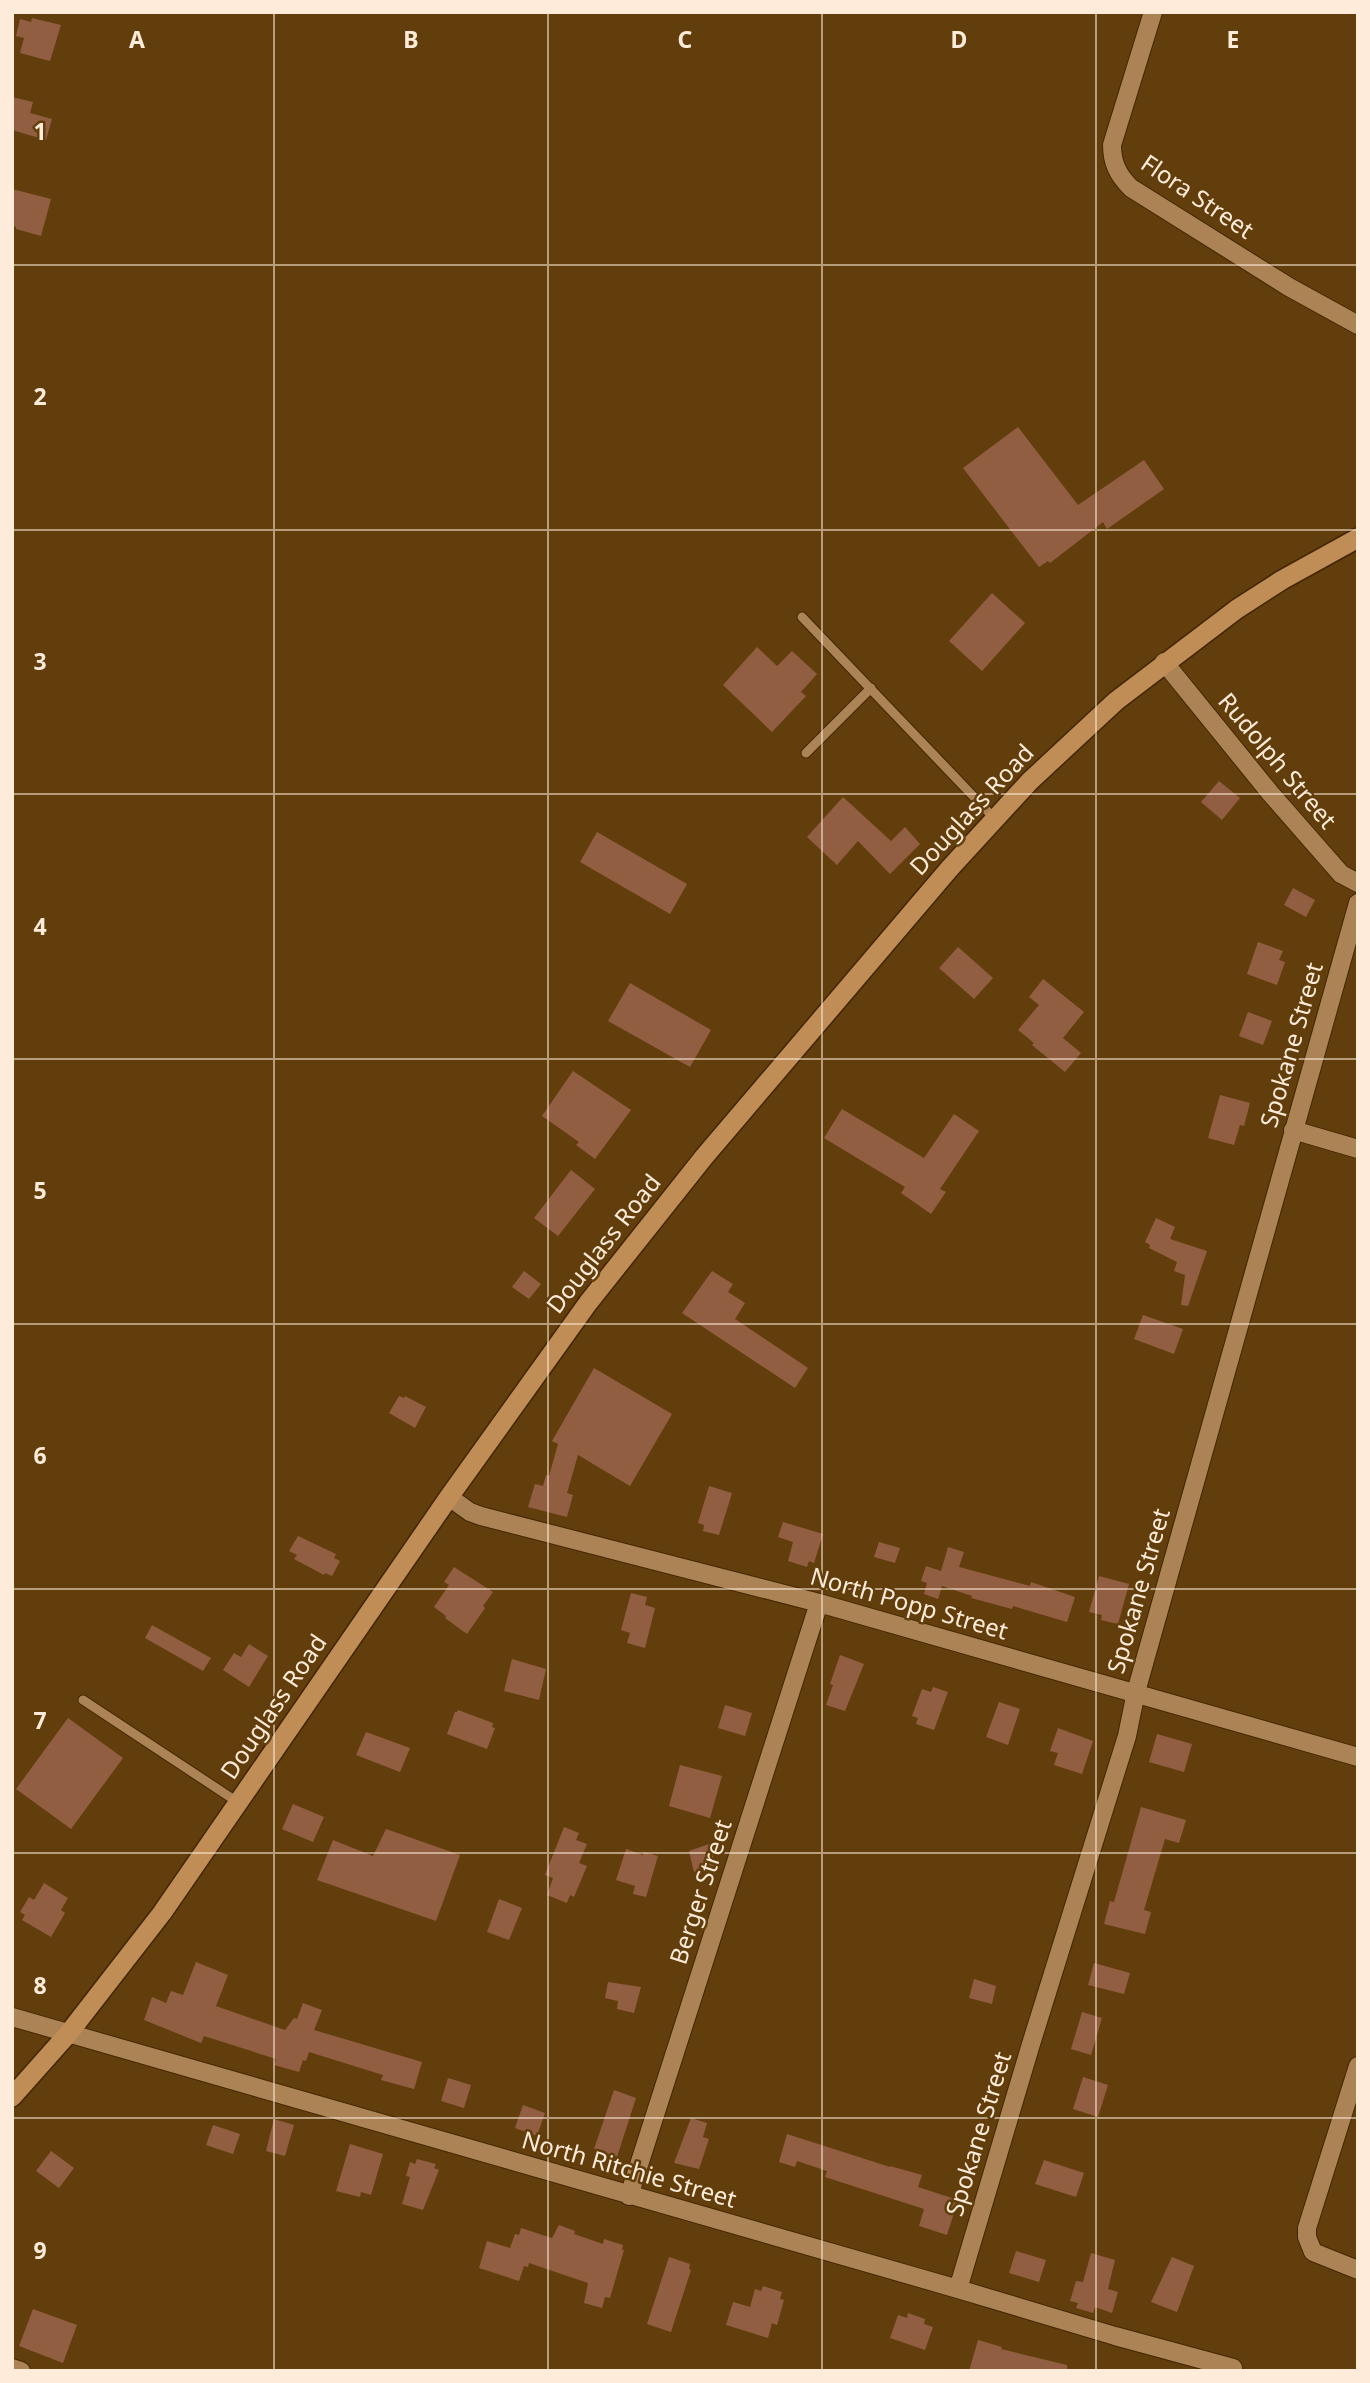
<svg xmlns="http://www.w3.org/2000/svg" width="1370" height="2383" font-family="'Noto Sans',sans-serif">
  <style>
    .building { fill: #925e42 }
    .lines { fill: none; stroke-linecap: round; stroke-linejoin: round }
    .service-casing { stroke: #422601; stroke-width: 11 }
    .minor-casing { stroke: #422601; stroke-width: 20 }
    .primary-casing { stroke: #422601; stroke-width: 22 }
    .service { stroke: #ac8355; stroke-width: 9 }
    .minor { stroke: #ac8355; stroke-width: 18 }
    .primary { stroke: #bf8d55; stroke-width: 19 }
    .grid { fill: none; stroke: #feebd9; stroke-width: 2; stroke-opacity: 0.55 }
    .labels { text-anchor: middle; stroke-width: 5; stroke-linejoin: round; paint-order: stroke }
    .street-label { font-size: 24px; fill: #feebd9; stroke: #623e0c }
    .grid-label { font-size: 23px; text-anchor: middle; font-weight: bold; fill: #feebd9; stroke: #623e0c; stroke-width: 5; stroke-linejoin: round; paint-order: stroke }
  </style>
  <rect width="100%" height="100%" fill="#623e0c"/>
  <path class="building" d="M32 18 61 25 50 61 20 53 24 38 16 36 20 19 31 22Z
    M12 97 33 102 30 113 52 119 46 140 12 130Z
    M12 189 51 199 41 236 16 229V227L12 226Z
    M1018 427 1078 505 1144 460 1164 489 1107 529 1103 522 1050 563 1048 561 1039 567 963 468Z
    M992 593 1025 623 982 671 949 641Z
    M757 647 777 666 792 651 817 674 801 692 806 696 772 732 723 685Z
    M1219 781 1240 798 1222 820 1201 802Z
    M843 797 891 841 905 827 920 844 890 874 858 841 837 865 807 837Z
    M597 832 687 884 670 914 580 862Z
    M1293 888 1315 900 1306 917 1284 905Z
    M1258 942 1283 951 1279 960 1285 962 1277 985 1247 974Z
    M958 947 993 978 974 999 939 968Z
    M1043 979 1084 1012 1063 1038 1081 1053 1065 1072 1032 1045 1034 1043 1018 1030 1039 1005 1029 997Z
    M630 983 711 1030 690 1067 608 1021Z
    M1248 1012 1272 1021 1263 1045 1239 1036Z
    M573 1071 631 1110 595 1159 576 1145 579 1142 542 1116Z
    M1220 1095 1250 1103 1244 1126 1240 1125 1234 1145 1208 1138Z
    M842 1109 924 1158 954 1114 979 1131 940 1189 946 1192 931 1214 901 1193 905 1187 824 1138Z
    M571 1170 595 1189 558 1236 534 1218Z
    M1156 1218 1175 1227 1170 1239 1207 1251 1188 1306 1181 1305 1185 1275 1174 1271 1177 1262 1149 1248 1150 1245 1145 1242Z
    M524 1271 541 1284 529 1299 512 1287Z
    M712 1271 733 1284 728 1292 745 1303 735 1319 808 1368 795 1388 682 1313Z
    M1143 1315 1183 1329 1174 1354 1134 1339Z
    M594 1368 672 1414 630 1486 578 1455 567 1493 573 1495 567 1517 528 1507 535 1484 543 1486 546 1475 549 1476 558 1444 552 1441Z
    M399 1396 404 1398 405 1396 426 1407 415 1428 389 1413Z
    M709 1486 732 1493 719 1535 703 1531 704 1525 698 1523Z
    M783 1522 823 1534 814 1563 809 1561 807 1567 788 1561 793 1542 778 1537Z
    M298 1536 336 1554 334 1558 340 1561 332 1576 325 1573 324 1575 294 1559 297 1555 289 1551Z
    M879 1542 900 1548 895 1563 874 1557Z
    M948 1547 964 1552 959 1567 1030 1586 1031 1582 1075 1597 1067 1622 1013 1606 1012 1609 971 1598 972 1596 942 1586 938 1599 924 1594 927 1583 921 1581 926 1566 941 1571Z
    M454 1567 493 1592 483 1606 485 1608 467 1634 445 1618 446 1616 434 1607 449 1585 444 1582Z
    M1099 1576 1129 1584 1118 1624 1101 1620 1102 1615 1089 1612Z
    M631 1593 647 1597 645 1605 655 1608 645 1648 627 1643 630 1633 621 1630Z
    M152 1625 211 1658 203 1671 145 1638Z
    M249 1644 268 1656 249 1687 223 1670 234 1653 241 1657Z
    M840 1655 864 1664 845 1711 826 1705 833 1685 830 1684Z
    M512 1659 546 1669 539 1700 504 1691Z
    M933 1687 948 1692 934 1730 916 1724 918 1718 912 1716 922 1689 931 1692Z
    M999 1702 1020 1709 1008 1745 986 1737Z
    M725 1705 752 1713 745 1736 718 1728Z
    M458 1710 493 1723 492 1727 495 1728 487 1749 447 1734 455 1712H457Z
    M68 1718 123 1758 71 1829 16 1789Z
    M1058 1728 1093 1741 1082 1774 1054 1765 1058 1753 1050 1751Z
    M366 1732 410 1748 400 1772 356 1755Z
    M1157 1734 1192 1744 1184 1772 1149 1762Z
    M680 1765 722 1776 710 1818 669 1806Z
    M293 1804 324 1817 313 1842 282 1829Z
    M1141 1807 1186 1820 1179 1843 1165 1839 1144 1910 1151 1912 1145 1934 1104 1924 1110 1901 1114 1902Z
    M564 1827 579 1833 576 1840 587 1844 579 1863 587 1866 574 1897 570 1895 567 1903 547 1895 553 1878 545 1875Z
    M386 1829 460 1855 436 1921 317 1880 333 1840 373 1856Z
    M709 1844 716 1866 694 1872 689 1851Z
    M626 1849 643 1855 644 1852 658 1856 646 1897 633 1894 635 1886 616 1880Z
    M44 1883 68 1898 61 1910 65 1913 51 1937 22 1920 25 1915 20 1912 29 1897 34 1900Z
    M499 1899 522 1908 509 1940 487 1932Z
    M196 1962 228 1975 216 2006 285 2030 294 2018 297 2019 303 2003 322 2010 314 2030 422 2062 414 2089 381 2080 383 2075 309 2052 306 2061 303 2060 299 2072 274 2065 276 2059 204 2036 201 2043 144 2020 152 1997 166 2003 171 1991 183 1995Z
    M1094 1963 1130 1973 1124 1994 1088 1985Z
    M974 1979 996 1986 992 2004 969 1998Z
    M608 1982 641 1987 634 2013 617 2009 618 2001 605 1998Z
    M1082 2012 1102 2018 1091 2055 1071 2049Z
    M1083 2077 1108 2085 1098 2117 1073 2109Z
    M448 2078 471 2085 464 2108 441 2101Z
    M614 2090 636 2098 617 2157 594 2149Z
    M523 2105 545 2113 537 2136 515 2128Z
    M691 2118 707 2123 703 2137 709 2139 699 2169 674 2163Z
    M274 2119 294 2125 285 2156 266 2151Z
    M213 2125 240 2134 233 2154 206 2145Z
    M787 2134 890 2167V2166L922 2175 918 2187 958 2200 947 2235 919 2226 924 2209 825 2177 827 2171 797 2161 795 2167 779 2162Z
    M350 2144 383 2154 371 2195 361 2192 360 2197 336 2191Z
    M51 2151 74 2168 59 2188 36 2171Z
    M417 2159 436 2164 434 2168 439 2170 423 2210 402 2204 410 2177 406 2176 410 2162 415 2164Z
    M1044 2160 1084 2173 1076 2197 1035 2184Z
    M559 2225 575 2231 574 2234 603 2244 604 2239 623 2245 622 2250H624L610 2298 605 2297 602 2308 584 2303 588 2283 529 2263 528 2267 524 2266 519 2281 479 2268 487 2241 510 2248 515 2234 519 2235 521 2228 552 2238Z
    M1016 2251 1046 2260 1039 2282 1009 2273Z
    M1091 2253 1115 2260 1108 2289 1118 2292 1112 2313 1095 2307 1093 2313 1076 2308 1078 2303 1070 2301 1076 2281 1083 2282Z
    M669 2257 690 2264 689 2269 691 2270 671 2332 647 2324Z
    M1172 2257 1194 2266 1177 2312 1151 2302Z
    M763 2286 782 2292 780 2299 784 2300 777 2325 772 2323 768 2338 726 2325 733 2302 750 2307 755 2289 761 2291Z
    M33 2309 77 2325 63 2363 19 2346Z
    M908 2313 925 2319 924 2324 933 2327 925 2350 890 2338 898 2315 907 2318Z
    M978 2340 1002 2347 1001 2349 1067 2365V2371H969Z"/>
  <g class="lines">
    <defs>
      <path id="service" d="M802 617 994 818
        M806 753 871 688
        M83 1700 239 1803"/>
      <path id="minor" d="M1153 12 1112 145C1112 163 1118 175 1131 188L1289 287 1358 325
        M1164 662 1271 794 1341 874 1358 883
        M1293 1130 1358 1149
        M449 1497 470 1512 481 1516 819 1603 1358 1757
        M12 2017 958 2289 1115 2336 1233 2368
        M1358 2066 1307 2228V2237L1313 2252 1358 2270
        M629 2196 819 1603
        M958 2289 1031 2044 1127 1736 1136 1692 1358 903
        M12 2368 21 2371"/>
      <path id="primary" d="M12 2097 68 2034 162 1913 449 1497 588 1303 704 1157 950 868 1030 781 1116 701 1237 609 1282 580 1358 538"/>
    </defs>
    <use href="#service" class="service-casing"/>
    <use href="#minor" class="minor-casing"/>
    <use href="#primary" class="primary-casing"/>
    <use href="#service" class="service"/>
    <use href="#minor" class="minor"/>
    <use href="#primary" class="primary"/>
  </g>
  <path class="grid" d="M274 12V2371M548 12V2371M822 12V2371M1096 12V2371M12 265H1358M12 530H1358M12 794H1358M12 1059H1358M12 1324H1358M12 1589H1358M12 1853H1358M12 2118H1358"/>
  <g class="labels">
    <g class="street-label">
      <text transform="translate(1197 197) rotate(34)" y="8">Flora Street</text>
      <text transform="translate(1277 761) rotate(50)" y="8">Rudolph Street</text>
      <text transform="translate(972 810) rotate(-47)" y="8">Douglass Road</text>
      <text transform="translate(1292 1045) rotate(-74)" y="8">Spokane Street</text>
      <text transform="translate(604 1244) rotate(-52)" y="8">Douglass Road</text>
      <text transform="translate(1139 1591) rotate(-74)" y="8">Spokane Street</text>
      <text transform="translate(909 1604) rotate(16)" y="8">North Popp Street</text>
      <text transform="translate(274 1707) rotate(-56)" y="8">Douglass Road</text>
      <text transform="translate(701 1892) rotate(-72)" y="8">Berger Street</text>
      <text transform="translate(979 2134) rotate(-73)" y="8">Spokane Street</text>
      <text transform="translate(629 2170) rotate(16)" y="8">North Ritchie Street</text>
    </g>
  </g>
  <g class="grid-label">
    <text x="137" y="48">A</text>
    <text x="411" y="48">B</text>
    <text x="685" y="48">C</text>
    <text x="959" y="48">D</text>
    <text x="1233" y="48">E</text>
    <text x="40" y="140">1</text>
    <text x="40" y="405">2</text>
    <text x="40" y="670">3</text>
    <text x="40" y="935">4</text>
    <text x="40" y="1199">5</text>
    <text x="40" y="1464">6</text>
    <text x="40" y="1729">7</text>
    <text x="40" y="1994">8</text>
    <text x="40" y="2259">9</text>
  </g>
  <rect width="1370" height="2383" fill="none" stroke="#feebd9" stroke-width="28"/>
</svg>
